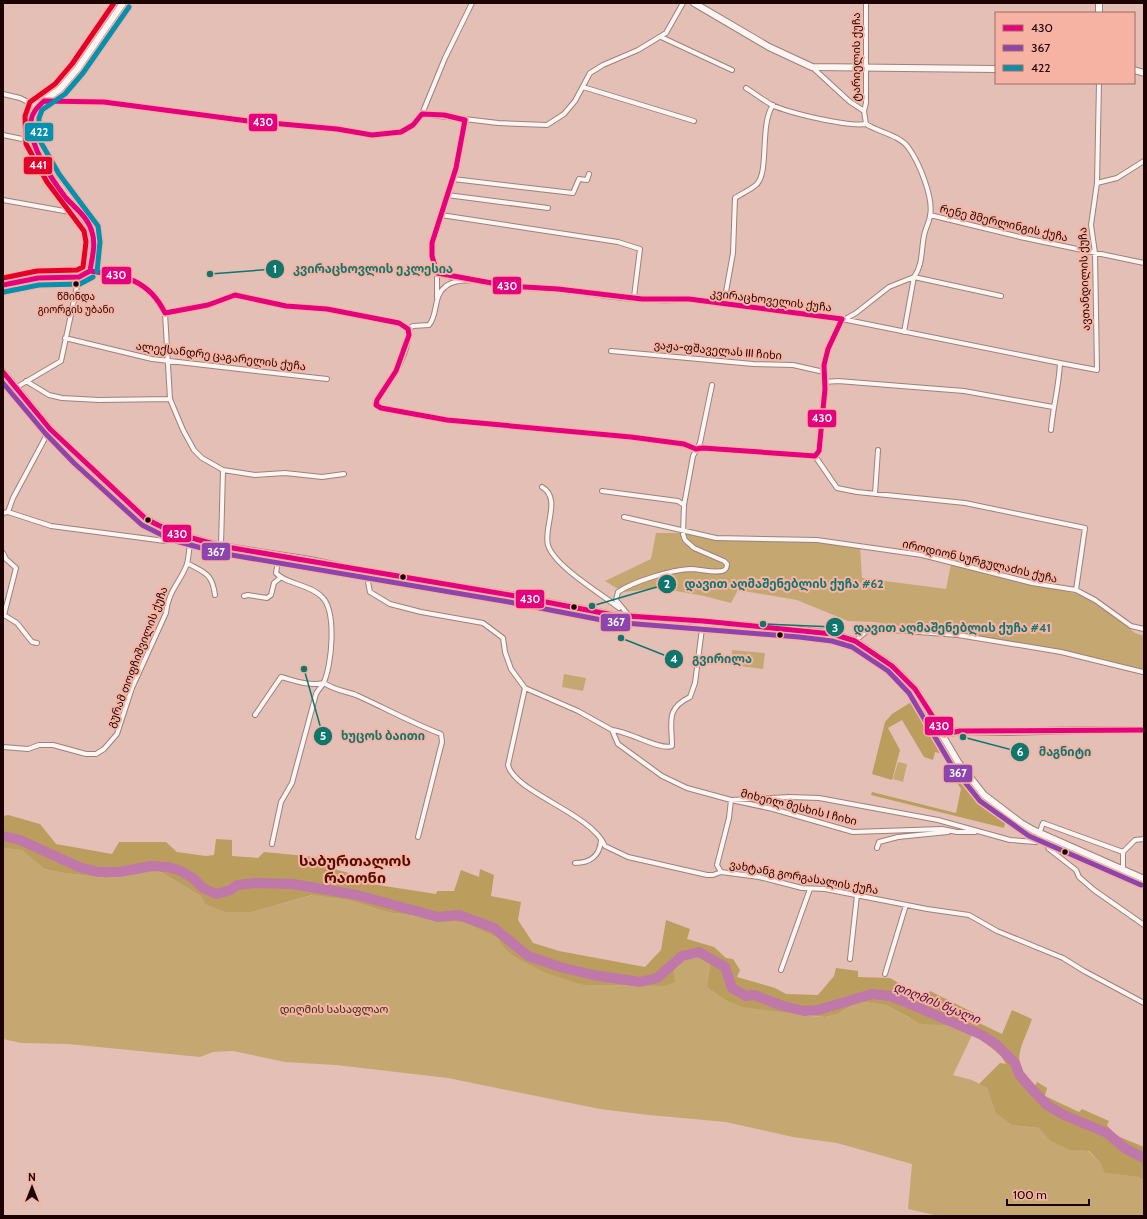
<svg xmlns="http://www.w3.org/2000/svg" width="1147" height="1219" font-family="Cabin,'Noto Sans Georgian',sans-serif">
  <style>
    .green { fill: #c5a771 }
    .forest { fill: #bb9d5e }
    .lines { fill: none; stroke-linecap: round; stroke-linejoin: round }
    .river { stroke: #c077a9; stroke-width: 10 }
    .street-casing { stroke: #9e8078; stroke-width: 6 }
    .secondary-casing { stroke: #9e8078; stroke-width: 8 }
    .street { stroke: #fbf5f4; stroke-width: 4 }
    .secondary { stroke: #fbf5f4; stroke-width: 6 }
    .bus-1-casing { stroke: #f6b3a3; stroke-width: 8 }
    .bus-2-casing { stroke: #f6b3a3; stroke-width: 8 }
    .bus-3-casing { stroke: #f6b3a3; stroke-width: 8 }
    .bus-4-casing { stroke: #f6b3a3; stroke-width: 8 }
    .bus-1 { stroke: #e5007d; stroke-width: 5 }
    .bus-2 { stroke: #8e44ad; stroke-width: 5 }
    .bus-3 { stroke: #0490af; stroke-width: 5 }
    .bus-4 { stroke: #e4002b; stroke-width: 5 }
    .bus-dot { fill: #1c0200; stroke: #f6b3a3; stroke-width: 1.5 }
    .labels { text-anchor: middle; stroke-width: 4; stroke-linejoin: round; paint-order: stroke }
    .bus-label { font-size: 10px; fill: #1c0200; stroke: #f6b3a3 }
    .street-label { font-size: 11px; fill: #1c0200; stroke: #f6b3a3 }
    .park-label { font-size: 11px; fill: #342d18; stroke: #f6b3a3 }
    .water-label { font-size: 12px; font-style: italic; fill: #480f41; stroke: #f6b3a3 }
    .district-label { font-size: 15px; font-weight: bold; fill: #530e01; stroke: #f6b3a3 }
    .leader { fill: none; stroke: #0f766e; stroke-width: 1.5 }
    .callout-dot { fill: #0f766e; stroke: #f6b3a3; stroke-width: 1.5 }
    .mark-label { font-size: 12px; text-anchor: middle; font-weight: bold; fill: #fff }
    .callout-label { font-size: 12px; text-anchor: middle; font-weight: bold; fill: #0f766e; stroke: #f6b3a3; stroke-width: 4; stroke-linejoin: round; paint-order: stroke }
    .line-badge { stroke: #f6b3a3; stroke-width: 1.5 }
    .badge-label { font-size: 11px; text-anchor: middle; font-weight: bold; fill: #fff }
  </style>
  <rect width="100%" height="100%" fill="#e3bfb6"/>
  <path class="green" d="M656 533H689L711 538 818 540 860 547 862 578 946 589 951 564 1090 597 1135 633 1144 636V671L1079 655 875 622 848 621 797 600 738 590 731 603 704 596 659 588 623 592 605 581 651 559Z
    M732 650 765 653 763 669 731 665Z
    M564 674 586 678 583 691 562 687Z
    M898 762 907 764 903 782 893 779Z
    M3 848 22 850 44 869 64 873 107 878 151 870 161 872 201 896 205 904 252 912 313 895 349 900 387 912 466 923 499 938 504 948 513 956 583 985 664 986 667 965 673 957 700 956 710 965 707 987 715 992 764 1008 810 1016 825 1017 837 1014 854 1004 864 1002 886 1005 909 1018 946 1025 972 1035 953 1075 972 1080 987 1088 996 1114 1012 1125 1039 1128C1052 1142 1069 1151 1088 1151L1101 1164 1106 1173 1138 1177 1144 1180V1216H939L908 1209 912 1164 837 1143 793 1137 726 1122 649 1115 600 1109 448 1078 336 1065 285 1062 233 1051 213 1052 200 1057 68 1044 21 1043 3 1039Z"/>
  <path class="forest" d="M916 699 946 752 944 754 935 752 933 760 924 757 902 720 888 728 900 750 892 780 872 774 885 722 892 714Z
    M957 770C970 790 986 806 1006 818L1004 828 871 795 872 792 956 813 961 789 951 773Z
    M8 815 40 824 56 844 112 854 119 842H166L177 852 206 856 214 855 216 839 232 840V856L258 858 264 852 316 857 326 867 353 874 352 881 436 894 437 891H454L461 870 479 877 480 869 494 875 491 896 521 902 518 920 533 943 559 951 645 967 661 950 666 920 690 929 687 939 714 947 726 958 733 959 740 970 737 977 775 988 786 994 818 995 834 976 836 968 858 971V977L890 978 925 999 930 991 974 1013 971 1019 1002 1034 1012 1010 1032 1019C1021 1050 1009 1060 1034 1088L1037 1082 1047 1088 1045 1096 1079 1112 1082 1109 1109 1121 1107 1125 1115 1135 1144 1147V1180L1138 1177 1105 1173 1101 1164 1089 1151 1070 1150 1051 1141 1039 1128 1012 1125 996 1114 987 1088 979 1084 1000 1063 1006 1064 1001 1056 980 1038 946 1025 921 1024 886 1005 864 1002 854 1004 837 1014 825 1017 742 1007 726 1000 707 987 710 965 700 956 673 957 667 965 673 970 675 982 664 986 583 985 546 973 513 956 504 948 498 938 466 923 387 912 349 900 312 895 252 912H226L205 904 201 896 161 872 151 870 107 878 64 873 44 869 22 850 3 848V816Z"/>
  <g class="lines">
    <path class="river" d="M3 836 20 840 79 867 98 872H119L152 866 168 867 181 871 193 878 203 888 216 894 231 890 237 885 256 883 293 884 357 895 438 917 459 915 494 928 528 956 560 967 593 975 640 982 657 978 682 956 699 952 725 967 732 988 746 996 754 995 783 1006 804 1011 818 1010 872 994 890 996 903 1001 982 1035 997 1045 1015 1063 1019 1074 1029 1086 1047 1105 1064 1115 1107 1133 1126 1149 1144 1158"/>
    <defs>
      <path id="street" d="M661 37 732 70
        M812 67 849 101 864 111 866 124C878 132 899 135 908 147 919 162 934 198 930 216 929 223 925 229 924 236 921 250 923 265 914 277L889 287 856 313 840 322 828 349 824 365 825 389 819 451 815 456
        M583 87 694 121
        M746 88C754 93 763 100 772 105 789 113 848 127 866 124
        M3 94 20 98 36 106
        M44 101 104 102 248 121 337 129 372 135 401 132 413 125 422 114 498 123 547 125 564 114 575 101 590 73 603 65 638 50 666 33 683 3
        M864 111 866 103V3
        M422 114 445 58 472 3
        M3 135 32 141
        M453 179 573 193 579 179 587 180 589 174
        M1097 183 1117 178 1144 161
        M447 195 548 208
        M3 200 81 214
        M441 215 618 242 640 249 634 297
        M930 215 1020 237 1144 263
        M90 271C124 275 147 280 165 313L170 399 183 430 194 450 202 458 223 470 255 475 285 473 322 477 344 474
        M437 273 464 280
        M437 298V273L432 256V243L456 168 465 120
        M724 303 733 253 735 198C741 194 750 190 756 185 770 173 759 125 773 105
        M165 313 208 305 235 295 286 306 327 309 399 323 408 329
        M408 329 413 326 429 325C438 315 433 296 445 287 451 281 466 280 474 280 488 281 502 285 516 287 532 289 549 288 565 290 604 296 650 303 689 299L842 319 1060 363
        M408 329C411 353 390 381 377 400L376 405 381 408 447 420 631 437 684 444 696 449 703 448 815 456
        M904 332 914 277 1001 296
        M65 338 152 359 327 379
        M611 351 753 364 793 365 824 372
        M26 381 49 395 62 398 99 400 170 399
        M824 382 838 381 964 391 1053 407
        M17 387 61 361 79 277
        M1051 430C1053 407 1059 386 1060 363L1097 370 1095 253 1091 225 1097 183 1099 83
        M815 456 837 488 857 492 965 503 1085 528 1076 590
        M542 487C562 498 543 528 548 545 554 566 602 594 619 608
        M602 491 678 501 684 505
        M875 494 878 450
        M8 512 13 498 50 429
        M3 513 8 512 51 526 165 541 174 533
        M624 517 716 538 817 540 922 555 1032 583 1076 590 1095 600 1131 626 1144 629
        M221 546 223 470
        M3 553 6 559 16 568 4 615 17 623 32 642 37 643
        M187 563C205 573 212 573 215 595
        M366 572 370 592 390 604 421 612 483 623 503 638 505 652 511 669 525 688 578 711 612 730 618 744 662 776 687 788 731 800 790 797 819 798 938 820 1010 840 1036 842 1043 823 1123 852
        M244 596 248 595 267 598 271 595 274 583 280 578
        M630 617 616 600 618 592C634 581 672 570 690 569 700 569 712 573 722 571 726 570 727 568 727 564L724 561 694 548 685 540 683 534 684 505 693 456 700 443 712 385
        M855 641 868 630 879 629 958 635 1061 652 1143 672
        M525 688 508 765C514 792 591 813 605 846L628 857 707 875H713L721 872 759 877 802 888 825 889 927 909 969 915 997 931 1063 958 1084 971 1144 1003
        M255 715 281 677C296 681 308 686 324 683 334 690 345 691 356 695 385 708 412 723 441 734L442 742 418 837
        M612 730C628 731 661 751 672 746 672 722 665 709 690 697L695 683 703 621
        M3 747 28 749 39 745H53L86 754H96L104 749 117 734 132 688 166 613C168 591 180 583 187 564 189 556 189 547 191 539
        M1041 834 1049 849 1076 870 1079 877 1094 890 1144 925
        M272 844 281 802 292 783 316 694C318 690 321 687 323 684 332 667 337 611 322 597 310 584 285 584 276 573L279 555
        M877 848 879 842 898 837 948 832
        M575 863C590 863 600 856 601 840
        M1123 869V852L1135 840 1144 839
        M721 872 717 865 729 818 731 800 773 809 853 832 942 829 957 832H975
        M850 959 857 895
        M781 970 810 889
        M885 974 906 905"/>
      <path id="secondary" d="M694 3 769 47 812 67 996 69
        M1099 13V3
        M1134 70 1144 73
        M3 285 38 278 79 277 90 271 93 242 91 228 53 178 32 141V117L36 106 60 89 78 68 123 3
        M3 372 50 429 79 458 146 519 174 533 221 546 310 560 366 572 510 595 613 615 800 630 833 634 855 641 892 666 915 689 958 762 984 795 1021 823 1033 830 1144 879
        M944 734 960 731 1008 732 1077 730H1144"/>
    </defs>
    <use href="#street" class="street-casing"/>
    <use href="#secondary" class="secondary-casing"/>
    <use href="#street" class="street"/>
    <use href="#secondary" class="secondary"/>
    <defs>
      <path id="bus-1" d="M44 101 104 102 248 121 337 129 372 135 401 132 413 125 422 114 444 115 465 120 456 168 432 243V256L437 273 508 286 558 289 642 299H689L842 319 828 349 824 365 825 389 819 451 815 456 703 448 696 449 684 444 631 437 447 420 381 408 376 405 377 400 396 371 409 335 408 329 399 323 327 309 286 306 235 295 208 305 165 313C149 280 124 275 90 271 92 258 96 244 92 232 88 217 75 208 66 198 52 180 28 144 31 121 32 112 38 107 44 101Z
        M3 285 38 278 79 277 90 271
        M3 372 50 429 146 519 174 533 221 546 510 595 613 615 703 621 833 634 855 641 892 666 915 689 944 734 960 731 1144 730"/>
      <path id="bus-2" d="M3 383 45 433 74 463 142 525 172 540 220 553 509 602 612 622 799 637 832 641 852 647 888 671 909 693 952 766 980 801 1029 836 1141 885"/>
      <path id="bus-3" d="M97 272 100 242 98 226 59 174 39 139V118L42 110 65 94 83 73 129 7
        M4 292 39 285 80 284 93 277"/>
      <path id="bus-4" d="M3 278 37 271 77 270 83 267 86 242 84 231 47 182 26 144 25 116 30 102 55 84 72 64 114 3"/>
    </defs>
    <use href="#bus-1" class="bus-1-casing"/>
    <use href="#bus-2" class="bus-2-casing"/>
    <use href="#bus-3" class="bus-3-casing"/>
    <use href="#bus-4" class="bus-4-casing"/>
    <use href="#bus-1" class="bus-1"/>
    <use href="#bus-2" class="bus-2"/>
    <use href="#bus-3" class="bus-3"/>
    <use href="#bus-4" class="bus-4"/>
  </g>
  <g class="bus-dot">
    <circle cx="76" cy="284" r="3.5"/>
    <circle cx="148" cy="520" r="3.5"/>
    <circle cx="403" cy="577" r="3.5"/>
    <circle cx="574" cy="607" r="3.5"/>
    <circle cx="780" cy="635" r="3.5"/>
    <circle cx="1065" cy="852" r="3.5"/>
  </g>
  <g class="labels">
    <g class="bus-label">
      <text x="76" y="300">წმინდა<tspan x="76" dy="13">გიორგის უბანი</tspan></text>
    </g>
    <g class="street-label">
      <text transform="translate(856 57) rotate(-90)" y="4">ტარიელის ქუჩა</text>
      <text transform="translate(1004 223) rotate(13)" y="4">რენე შმერლინგის ქუჩა</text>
      <text transform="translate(1084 279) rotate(-92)" y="4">ავთანდილის ქუჩა</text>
      <text transform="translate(771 300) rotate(7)" y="4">კვირაცხოველის ქუჩა</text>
      <text transform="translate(718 350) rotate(5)" y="4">ვაჟა-ფშაველას III ჩიხი</text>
      <text transform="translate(221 356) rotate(7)" y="4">ალექსანდრე ცაგარელის ქუჩა</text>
      <text transform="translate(980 561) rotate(13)" y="4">იროდიონ სურგულაძის ქუჩა</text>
      <text transform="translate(137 657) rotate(-69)" y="4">გურამ თოფჩიშვილის ქუჩა</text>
      <text transform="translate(799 807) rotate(14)" y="4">მიხეილ მესხის I ჩიხი</text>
      <text transform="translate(804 877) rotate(10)" y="4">ვახტანგ გორგასალის ქუჩა</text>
    </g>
    <g class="park-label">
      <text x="334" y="1013">დიღმის სასაფლაო</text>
    </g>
    <g class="water-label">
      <text transform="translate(937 1003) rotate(22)" y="4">დიღმის წყალი</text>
    </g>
    <g class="district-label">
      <text x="355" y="866">საბურთალოს<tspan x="355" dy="17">რაიონი</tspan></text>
    </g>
  </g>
  <path class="leader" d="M210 274L275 269M592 606L667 584M763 624L835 627M621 638L674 659M304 669L323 736M963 737L1020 752"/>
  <g class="callout-dot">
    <circle cx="210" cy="274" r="4"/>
    <circle cx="592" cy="606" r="4"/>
    <circle cx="763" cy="624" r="4"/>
    <circle cx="621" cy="638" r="4"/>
    <circle cx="304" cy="669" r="4"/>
    <circle cx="963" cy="737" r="4"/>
    <circle cx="275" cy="269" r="10"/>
    <circle cx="667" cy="584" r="10"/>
    <circle cx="835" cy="627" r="10"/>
    <circle cx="674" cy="659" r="10"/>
    <circle cx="323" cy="736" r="10"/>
    <circle cx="1020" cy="752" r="10"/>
  </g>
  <g class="mark-label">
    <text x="275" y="273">1</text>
    <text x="667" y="588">2</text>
    <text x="835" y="632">3</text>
    <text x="674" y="663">4</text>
    <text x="323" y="740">5</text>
    <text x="1020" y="756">6</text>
  </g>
  <g class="callout-label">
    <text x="373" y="273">კვირაცხოვლის ეკლესია</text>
    <text x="784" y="588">დავით აღმაშენებლის ქუჩა #62</text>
    <text x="952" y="632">დავით აღმაშენებლის ქუჩა #41</text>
    <text x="722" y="663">გვირილა</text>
    <text x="383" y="740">ხუცოს ბაითი</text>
    <text x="1065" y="756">მაგნიტი</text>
  </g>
  <g class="line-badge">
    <rect x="248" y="113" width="30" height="19" rx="4" fill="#e5007d"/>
    <rect x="24" y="122" width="30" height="20" rx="4" fill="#0490af"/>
    <rect x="23" y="156" width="30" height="19" rx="4" fill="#e4002b"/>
    <rect x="101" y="266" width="31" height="19" rx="4" fill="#e5007d"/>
    <rect x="492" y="276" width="30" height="19" rx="4" fill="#e5007d"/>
    <rect x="807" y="409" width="30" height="19" rx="4" fill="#e5007d"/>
    <rect x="162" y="524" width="30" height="19" rx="4" fill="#e5007d"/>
    <rect x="201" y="542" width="30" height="19" rx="4" fill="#8e44ad"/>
    <rect x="515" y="589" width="30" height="20" rx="4" fill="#e5007d"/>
    <rect x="600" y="613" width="31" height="19" rx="4" fill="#8e44ad"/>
    <rect x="924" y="716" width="30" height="20" rx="4" fill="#e5007d"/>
    <rect x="943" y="764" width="30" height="19" rx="4" fill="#8e44ad"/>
  </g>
  <g class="badge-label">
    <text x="263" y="126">430</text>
    <text x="39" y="136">422</text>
    <text x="38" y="169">441</text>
    <text x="116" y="279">430</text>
    <text x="507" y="290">430</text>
    <text x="822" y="422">430</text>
    <text x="177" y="538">430</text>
    <text x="216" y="556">367</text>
    <text x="530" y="603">430</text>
    <text x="616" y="626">367</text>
    <text x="939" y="730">430</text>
    <text x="958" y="777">367</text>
  </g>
  <rect width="1147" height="1219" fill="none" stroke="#1c0200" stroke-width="8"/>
  <rect x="995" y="12" width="140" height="72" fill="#f6b3a3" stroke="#9f6c62"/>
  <rect x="1003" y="25" width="20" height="6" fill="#e5007d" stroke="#9f6c62"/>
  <text x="1031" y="32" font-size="12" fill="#1c0200">430</text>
  <rect x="1003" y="45" width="20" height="6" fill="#8e44ad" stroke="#9f6c62"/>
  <text x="1031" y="52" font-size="12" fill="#1c0200">367</text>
  <rect x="1003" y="65" width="20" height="6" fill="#0490af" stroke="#9f6c62"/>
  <text x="1031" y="72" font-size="12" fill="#1c0200">422</text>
  <g transform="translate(32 1187)" stroke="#f6b3a3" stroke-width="3" paint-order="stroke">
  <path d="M0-3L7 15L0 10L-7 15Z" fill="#1c0200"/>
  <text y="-6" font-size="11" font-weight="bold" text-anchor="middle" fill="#1c0200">N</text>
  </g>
  <path d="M1007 1199v6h82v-6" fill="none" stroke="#1c0200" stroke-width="2"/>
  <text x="1013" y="1199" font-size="12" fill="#1c0200" stroke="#f6b3a3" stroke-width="3" paint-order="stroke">100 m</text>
</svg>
